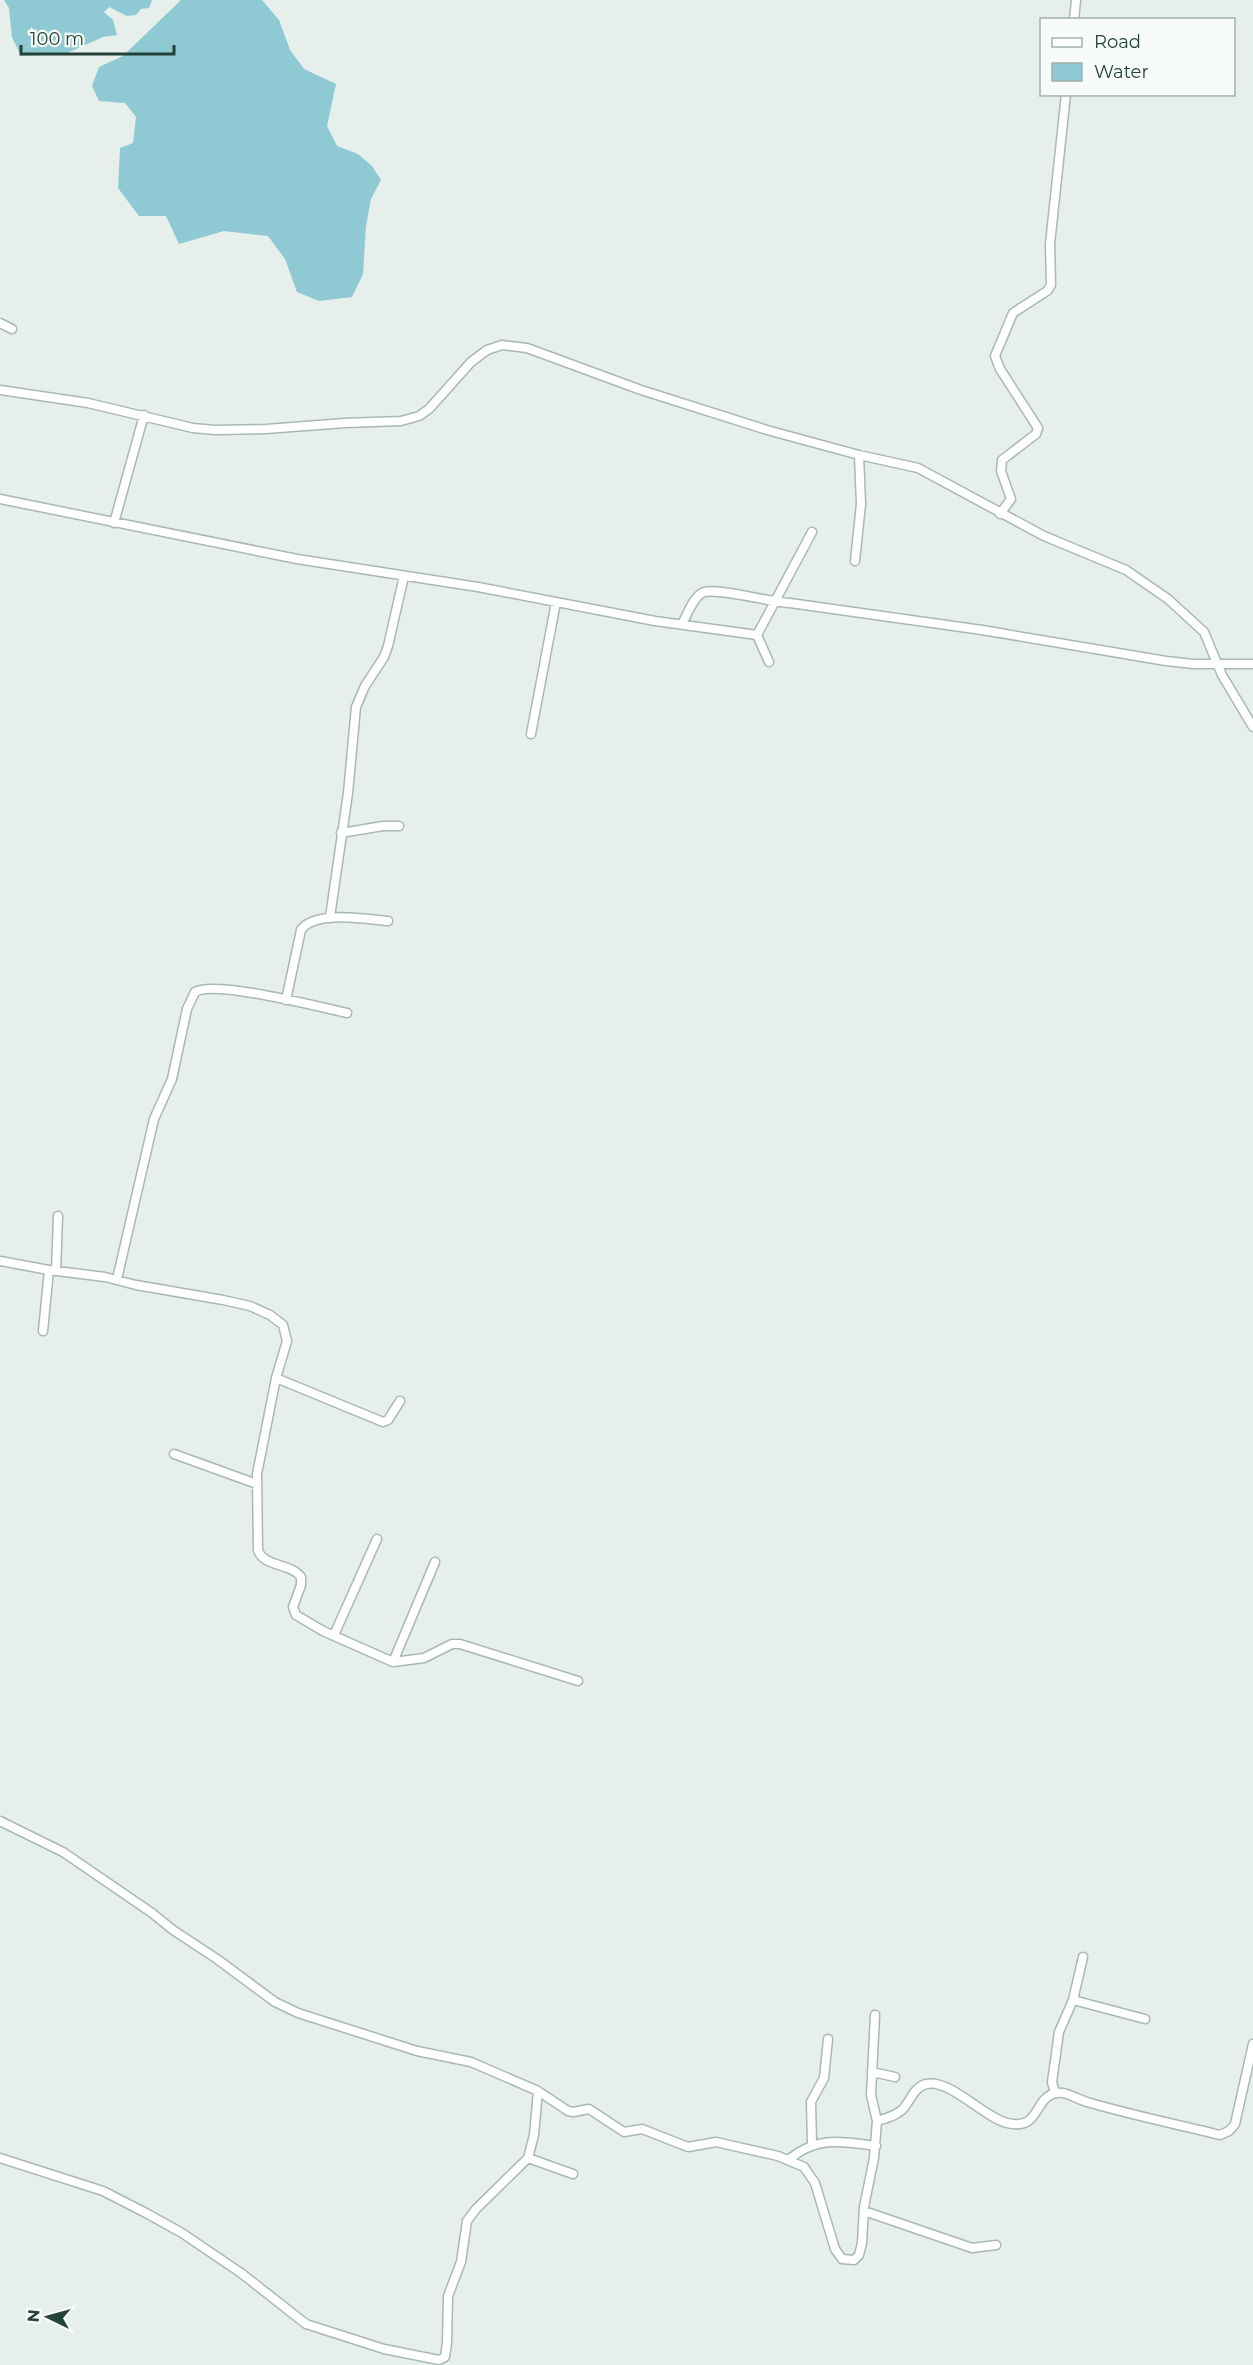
<svg xmlns="http://www.w3.org/2000/svg" width="1253" height="2365" font-family="Montserrat,sans-serif">
  <style>
    .water { fill: #8ec9d4 }
    .lines { fill: none; stroke-linecap: round; stroke-linejoin: round }
    .minor-casing { stroke: #a8b8b2; stroke-width: 11 }
    .minor { stroke: #fff; stroke-width: 8 }
  </style>
  <rect width="100%" height="100%" fill="#e6efeb"/>
  <path class="water" d="M4 0H152L149 8 141 9 136 15 127 16 109 7 104 12 113 20 117 35 103 37 65 54 21 56 12 37 9 8Z
    M181 0H262L279 20 290 50 304 69 336 84 327 126 337 146 358 154 372 166 381 180 371 199 366 226 363 274 352 297 319 301 297 292 285 259 268 236 224 231 179 244 166 216H139L118 188 120 148 133 143 136 117 125 103 99 101 92 86 99 67 123 56Z"/>
  <g class="lines">
    <defs>
      <path id="minor" d="M1074 20 1076 0
        M0 323 12 329
        M0 390 88 403 193 428 215 430 266 429 345 423 401 421 419 416 429 409 471 362 487 350 502 345 527 348 641 390 767 430 859 455 918 468 1044 536 1126 570 1168 599 1204 632 1222 675 1253 727
        M0 499 297 559 478 587 655 621 757 635 769 662
        M1000 514 1011 499 1001 471 1002 460 1036 434 1038 428 1000 369 995 356 1013 313 1047 291 1051 285 1050 244 1066 94
        M114 523 144 415
        M855 561 861 504 859 455
        M682 624C687 615 693 598 702 593 714 586 772 603 790 603L982 630 1166 661 1193 664H1253
        M757 635 812 532
        M531 734 556 602
        M341 833 383 826H399
        M330 917 348 793 356 707 365 686 384 657 388 646 404 576
        M286 1000 301 930C314 910 366 919 388 921
        M0 1261 49 1270 105 1277 136 1285 223 1300 250 1306 270 1315 283 1325 287 1341 276 1378 257 1474 258 1550C263 1567 291 1563 301 1577V1585L293 1607 296 1615 323 1631 393 1662 424 1658 452 1644H460L578 1681
        M56 1271 58 1216
        M117 1279 154 1119 172 1079 187 1009 195 992C215 980 319 1007 347 1013
        M43 1331 49 1270
        M276 1378 383 1422 388 1420 400 1401
        M174 1454 257 1484
        M334 1635 377 1539
        M393 1662 435 1562
        M0 1821 63 1852 152 1913 173 1930 217 1959 275 2002 298 2013 417 2051 471 2062 538 2091 568 2111 573 2112 589 2109 624 2132 642 2129 688 2147 716 2142 778 2156 804 2167 815 2183 835 2249 842 2259 854 2260 859 2255 862 2243 864 2207 874 2158 877 2121C887 2118 895 2116 902 2110 910 2102 914 2087 926 2084 949 2078 983 2117 1007 2123 1042 2131 1033 2096 1057 2093 1066 2091 1079 2100 1087 2102 1131 2115 1176 2124 1220 2135L1229 2131 1235 2124 1253 2044
        M1073 2000 1145 2019
        M875 2015 871 2095 877 2121
        M872 2072 895 2077
        M538 2091 534 2135 528 2158 573 2174
        M1055 2093 1052 2082 1059 2032 1073 2000 1083 1957
        M812 2144 811 2102 824 2078 828 2039
        M0 2158 103 2191 146 2213 182 2233 241 2273 306 2324 384 2349 439 2360 445 2357 447 2343 448 2296 461 2262 467 2221 476 2209 528 2158
        M788 2160C817 2136 840 2141 876 2146
        M864 2211 972 2248 996 2245"/>
    </defs>
    <use href="#minor" class="minor-casing"/>
    <use href="#minor" class="minor"/>
  </g>
  <rect x="1040" y="18" width="195" height="78" fill="#f7fbf9" stroke="#a3b1ad" stroke-width="1.5"/>
  <rect x="1052" y="38" width="30" height="9" fill="#ffffff" stroke="#a3b1ad" stroke-width="1.5"/>
  <text x="1094" y="48" font-size="18" fill="#24423a">Road</text>
  <rect x="1052" y="63" width="30" height="18" fill="#8ec9d4" stroke="#a3b1ad" stroke-width="1.5"/>
  <text x="1094" y="78" font-size="18" fill="#24423a">Water</text>
  <g transform="translate(48 2317) rotate(275)" stroke="#f7fbf9" stroke-width="4.5" paint-order="stroke">
  <path d="M0-4.5L10 22L0 15L-10 22Z" fill="#24423a"/>
  <text y="-9" font-size="16" font-weight="bold" text-anchor="middle" fill="#24423a">N</text>
  </g>
  <path d="M21 45v9h153v-9" fill="none" stroke="#24423a" stroke-width="3"/>
  <text x="30" y="45" font-size="18" fill="#24423a" stroke="#f7fbf9" stroke-width="4.5" paint-order="stroke">100 m</text>
</svg>
